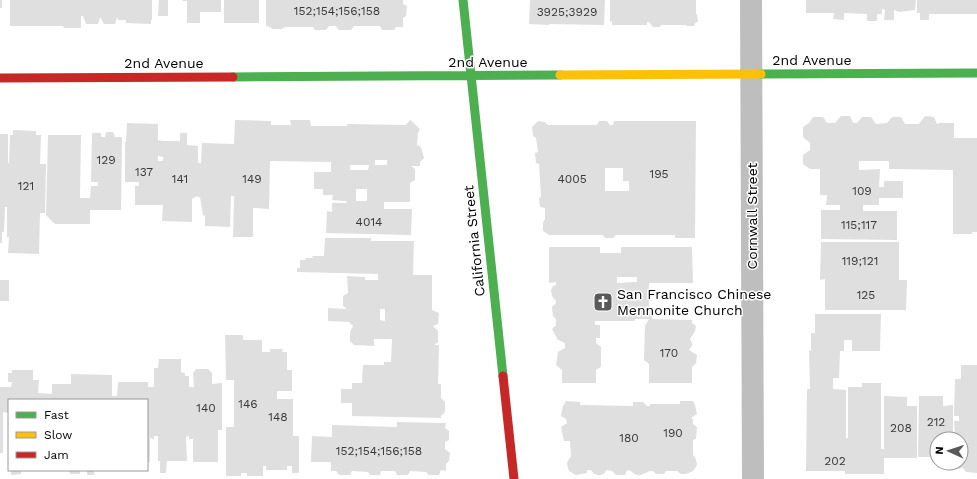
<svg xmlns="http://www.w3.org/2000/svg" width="977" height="479" font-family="'Work Sans',sans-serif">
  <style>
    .building { fill: #dfdfdf; fill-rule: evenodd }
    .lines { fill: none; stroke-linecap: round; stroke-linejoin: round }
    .street { stroke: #bebebe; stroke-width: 22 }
    .fast { stroke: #4caf50; stroke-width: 9 }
    .slow { stroke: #ffc107; stroke-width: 9 }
    .jam { stroke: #c62828; stroke-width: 9 }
    .labels { text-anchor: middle; stroke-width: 3; stroke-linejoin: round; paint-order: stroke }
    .number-label { font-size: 12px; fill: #383838 }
    .street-label { font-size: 14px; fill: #000; stroke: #fff }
    .poi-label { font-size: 14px; fill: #000; stroke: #fff; text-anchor: start }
  </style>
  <rect width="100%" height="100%" fill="#fff"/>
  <path class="building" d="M0 0H2V8H0Z
    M10 0H152V20H151V24L126 23V20H118L117 17 115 24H104L100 17 98 24H86L83 16H81V28H64L63 26H10Z
    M159 0H168V16H158Z
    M183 0H221V12H200V23H187V1H183Z
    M224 0H259V23H224Z
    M266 0H403V4L407 6 406 16 403 18V27H396L394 30H382L380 26H354L351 30H339L336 26H329L326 30H315L313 27H285L282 29H272L270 27 266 26Z
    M530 0H605L604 25 549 24V25L529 24Z
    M610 0H696V14H697L698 22H696L694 26H687L686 25H661L660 27H653L649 22H647V25H612V21L610 22Z
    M806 0H916L915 10 899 12 894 10V20H884L885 10 882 9V14H877V21H867V14L844 13V20L833 19 834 13H806Z
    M917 0H977V14H929V20H920V13H917Z
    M841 116H850L853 123H857L862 117H871L876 124 887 123 892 117H901L905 124H919L925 116 934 117 937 124H938L939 123H954V138H977V232H972V234H953V170L889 169V161H859V170L880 169 879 187H884V181H903V198H879V205H863V211H897V240L821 239V210H840V205H826L827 195H820V169H810L803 164V155L810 150V143L803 137V127L809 123 813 117H823L827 123H835Z
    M235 120 271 121V125H291L290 120H310L311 126H347V124L406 125 410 120 420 129 418 133 417 145 421 147 424 158 420 162V166H411L415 169V180L410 183V202H384V209H412L411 235 326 233 327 211 332 212V203H347L346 201 332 200 333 195H323V189H314V172H331V162L270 161 269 209 253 208V237H233L234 196H231L230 227 205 226V216L203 215 200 197H197V196L192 199V222L162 221 163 205H135V186H139V182H125V142H126L127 123 158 124V140L163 141H180V133H187V145L198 146V163H201L202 143 234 144ZM158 156 163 157V161H158ZM375 160H387V165H375ZM350 165H369L368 170H350ZM356 189H367V201H356Z
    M538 121 545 122 548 125H597L599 121H607L610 125H613L614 121H696L695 238H675V235H616L613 238H605L603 235H549L543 231V222L545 219V208L540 207 539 199 541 196 539 164 536 163 535 153 538 152 536 138 533 136 532 127ZM605 168H623V181H629V191H605Z
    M13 130 36 131V135H41L40 164H46L45 213H40L39 254 8 253 9 237H7V207H5L4 232H2V243H0V134H8V163H9L10 135H13Z
    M106 132H113L115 137H122L121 210H90V224H55L46 215 48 135H81L80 198H90L91 186H98V182H91L92 133H101V137H105Z
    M325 238H371V241H414L413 275H432V310L439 313 438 324 433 326 438 331V342L434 345H439L438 384H441V398L445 402V412L441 416V418L352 416V403H341V389H352V383H362L363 365H384V362H391L392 339H374V346L354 345 350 341V332L353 326 349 322 328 321V308L347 309 343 306V296L348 293 347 276 365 277V280H378V274L297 272V268H300V260H306L305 258H313L312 256H324ZM380 309H385V321L380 320Z
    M821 242H899V280H907L906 310H825V279L820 280Z
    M549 247H600V253H621V247H692L693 283H649V307L652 308V319L692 320V323L696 326 695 331 690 339 692 343V346L689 350 697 355 696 363 692 367V383H649V364L644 360 645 326 649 319H635V321H595V325H600V338H596V343L601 347V367L596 370V383H562V370L556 365 558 352 565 348V343L558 340 552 329 556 325V319L553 316 552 307 556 303V301L552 296 551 290 553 286 556 285V282L549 283ZM617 277H637V282L617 283Z
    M0 280H9V301H0Z
    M815 314H881L880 351H852V340H844V351H840L839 378H833V389L846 390V438H848V387H862V383H881V449H884V396L907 397V406H917V458H884V474H845V471H806L807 389H810L809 350 811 351V333H815Z
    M225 335H243V340H262V352H270V349H283L282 352H287V370H292V391H277V399H293V436H299V473H292V466H287V470H266V466H263V476H247V473H241V476H226V427H234V380H226Z
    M159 359H181V372L185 373V376H189V387H194L193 373 196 369H208L212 373V384L222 383V430H218V462H193V439H189V436L186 437 187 461H167L166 473H160V461H158V436H154V439L150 438V462H147V400H9V413L3 412V453H0V387H11L12 382H8V373H12V370H33V380H39L38 393 52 394V384H71V374L112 375V396H117L118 382H148V387H154V368H158Z
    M961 365H977V473L966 472 963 468 955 469V463H961V439H955L954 421H959V416H954L955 379H961Z
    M919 396H943V406L953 405V439H937V457H918Z
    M566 401 580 402V405L633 406V402H643L647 406H650V404H680V401H693L695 405 697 414 691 418 693 419V424L697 427 696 439 693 440V455L695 457 697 464 696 467 693 471 686 474H681L677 471H666L664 474H656L653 471H650L641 475H637L633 473 631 471 627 470 625 475H616L612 471 606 470 605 473 601 475H597L593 473 591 470H587V473L576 475 569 471 568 468 567 463 569 459 571 456 570 441H564L561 427 567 423 566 419 561 416 563 406Z
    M397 422 446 423 445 428 449 431V440L445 442V449L450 453 449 461 446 464V471L441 470 439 475H429L426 472 410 471 408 475H397L395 471H381L380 475H370L368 472 352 471 350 475H339L336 471H331V462H311L312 436 332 437V425L397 427Z
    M11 470H21V474L11 475Z
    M69 470H80V474H70Z
    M87 470H94V475H87Z"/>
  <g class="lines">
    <path class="street" d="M751 0 753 479"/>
    <path class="fast" d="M463 0 503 376
      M761 74 977 73
      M233 77 560 75"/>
    <path class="slow" d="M560 75 761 74"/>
    <path class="jam" d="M0 78 233 77
      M503 376 514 479"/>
  </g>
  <defs>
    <symbol id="church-square" viewBox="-11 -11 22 22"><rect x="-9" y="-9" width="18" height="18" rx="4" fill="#595959" stroke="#fff"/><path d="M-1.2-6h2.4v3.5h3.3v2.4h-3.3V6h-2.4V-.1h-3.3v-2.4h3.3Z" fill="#fff"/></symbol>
  </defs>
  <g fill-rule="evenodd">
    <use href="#church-square" x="592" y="291" width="22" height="22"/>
  </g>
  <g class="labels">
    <g class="number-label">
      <text x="337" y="15">152;154;156;158</text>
      <text x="567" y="16">3925;3929</text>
      <text x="106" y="164">129</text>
      <text x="144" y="176">137</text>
      <text x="659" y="178">195</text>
      <text x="180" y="183">141</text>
      <text x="252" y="183">149</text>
      <text x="572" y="183">4005</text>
      <text x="26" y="190">121</text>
      <text x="862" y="195">109</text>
      <text x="369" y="226">4014</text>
      <text x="859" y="229">115;117</text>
      <text x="860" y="265">119;121</text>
      <text x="866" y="299">125</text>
      <text x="669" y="357">170</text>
      <text x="248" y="408">146</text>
      <text x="206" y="412">140</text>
      <text x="278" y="421">148</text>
      <text x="936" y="426">212</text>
      <text x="901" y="432">208</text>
      <text x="673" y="437">190</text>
      <text x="629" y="442">180</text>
      <text x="379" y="455">152;154;156;158</text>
      <text x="835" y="465">202</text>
    </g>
    <g class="street-label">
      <text x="812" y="65">2nd Avenue</text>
      <text x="488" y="67">2nd Avenue</text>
      <text x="164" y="68">2nd Avenue</text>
      <text transform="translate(752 216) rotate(-90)" y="5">Cornwall Street</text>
      <text transform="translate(474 241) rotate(-96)" y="5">California Street</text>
    </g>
    <g class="poi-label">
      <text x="617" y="299">San Francisco Chinese<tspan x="617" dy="16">Mennonite Church</tspan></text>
    </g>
  </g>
  <rect x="8" y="399" width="140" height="72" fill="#ffffff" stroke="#999999"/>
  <rect x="16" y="412" width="20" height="6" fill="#4caf50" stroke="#999999"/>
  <text x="44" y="419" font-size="12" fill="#000000">Fast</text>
  <rect x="16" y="432" width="20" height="6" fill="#ffc107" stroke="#999999"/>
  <text x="44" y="439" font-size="12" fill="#000000">Slow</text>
  <rect x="16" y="452" width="20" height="6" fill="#c62828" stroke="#999999"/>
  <text x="44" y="459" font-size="12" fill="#000000">Jam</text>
  <g transform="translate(949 451) rotate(273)"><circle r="19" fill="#ffffff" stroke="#999999"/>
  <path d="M0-3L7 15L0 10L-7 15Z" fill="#595959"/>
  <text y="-6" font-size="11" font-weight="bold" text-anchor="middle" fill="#000000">N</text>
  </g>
</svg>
